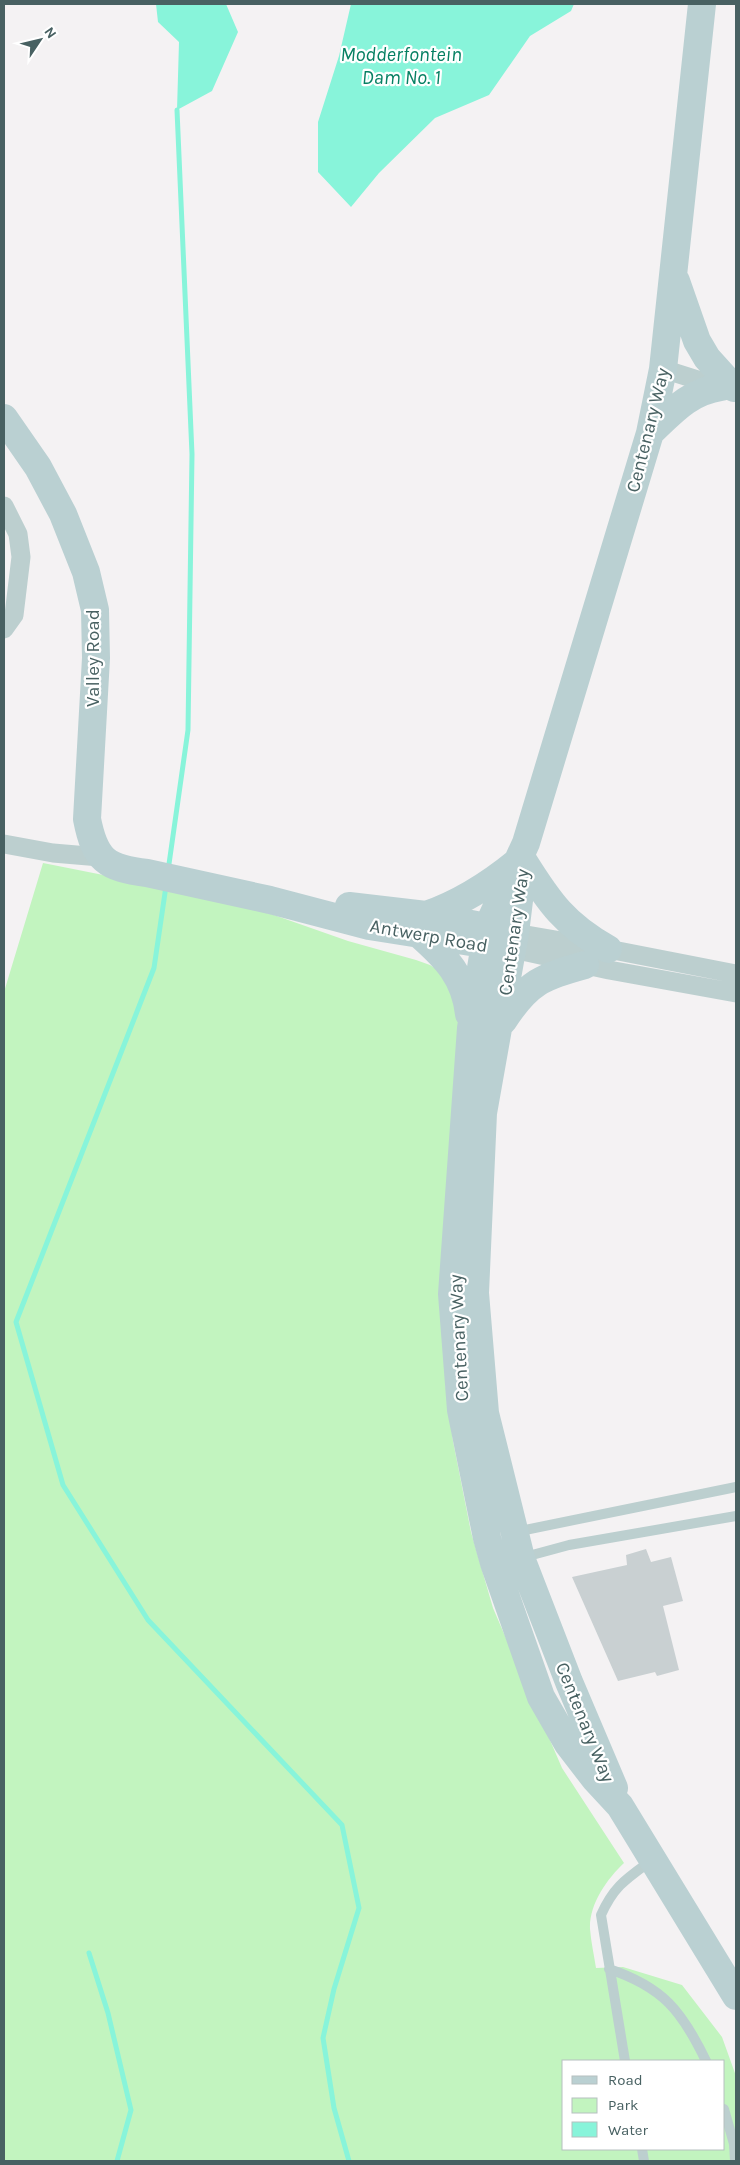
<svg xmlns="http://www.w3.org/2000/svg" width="740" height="2165" font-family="Karla,sans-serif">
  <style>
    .green { fill: #c2f4bf; fill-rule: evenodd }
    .water { fill: #88f4da }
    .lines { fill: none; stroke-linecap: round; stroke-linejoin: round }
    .stream { stroke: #88f4da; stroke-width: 5 }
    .building { fill: #c9d0d2 }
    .lane { stroke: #bccfcf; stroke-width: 10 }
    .street { stroke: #bccfcf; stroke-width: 19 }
    .secondary { stroke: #bad0d2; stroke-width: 28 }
    .labels { text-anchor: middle; stroke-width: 4.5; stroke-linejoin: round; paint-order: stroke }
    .street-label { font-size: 19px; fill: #486162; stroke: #fff }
    .water-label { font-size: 20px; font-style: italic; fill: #068063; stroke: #fff }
  </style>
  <rect width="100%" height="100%" fill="#f4f2f3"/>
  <path class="green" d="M43 863 234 901 348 941 416 960 430 965 441 972 459 1011 449 1169 445 1381 453 1441 471 1532 493 1608 562 1768 624 1863C607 1879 589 1904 590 1929 591 1942 594 1955 596 1968L623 1967 682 1985 722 2037 736 2076V2161H4V992ZM564 2061H724V2149H564Z"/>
  <path class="water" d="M156 4H226L238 32 212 91 177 110 179 42 158 22Z
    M351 4H574L571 11 530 36 489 95 435 118 379 173 351 207 318 172V122L339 56Z"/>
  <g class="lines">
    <path class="stream" d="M168 871 188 730 192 454 177 110
      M166 886 154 968 16 1322 63 1485 148 1620 342 1825 359 1908 334 1989 323 2038 334 2108 349 2161
      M89 1953 108 2013 131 2110 117 2161"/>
  </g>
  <path class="building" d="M646 1549 651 1562 671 1557 683 1601 663 1606 679 1670 657 1676 655 1672 618 1681 572 1577 627 1565 626 1555Z"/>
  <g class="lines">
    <path class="lane" d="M515 1532 736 1487
      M521 1558 569 1545 736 1516
      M609 1969C663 1987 682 2011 706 2061
      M625 2061 601 1915C614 1886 626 1879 652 1860
      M724 2109 734 2144 735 2161
      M642 2149 644 2161"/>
    <path class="street" d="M663 369 720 387
      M4 506 18 534 21 557 14 615 4 629
      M4 844 53 853 100 857
      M515 933 608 949 736 974
      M513 949 609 970 736 993"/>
    <path class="secondary" d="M702 4 663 369 650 433 526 843 488 926 471 1028 452 1294 461 1410 487 1538 494 1563 541 1697 568 1744 595 1779 620 1806 736 1996
      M676 281 697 341 707 358 734 388
      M4 418 38 467 63 514 86 572 95 610 96 658 87 819C95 860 106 868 147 873L270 900 369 926 502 947
      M650 433C673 411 689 392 721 387
      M524 862C549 902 565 925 608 949
      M523 868 515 933 483 1113 475 1293 485 1413 521 1558 569 1682 614 1788
      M349 906 426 915 506 931
      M426 915C458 904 490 884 517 862
      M420 935C446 958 465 977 469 1014
      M503 1021C528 982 542 977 585 965"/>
  </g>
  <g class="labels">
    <g class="street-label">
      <text transform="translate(647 430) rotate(-76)" y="7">Centenary Way</text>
      <text transform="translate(92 658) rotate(-90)" y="7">Valley Road</text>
      <text transform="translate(513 932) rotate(-82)" y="7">Centenary Way</text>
      <text transform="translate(429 935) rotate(10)" y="7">Antwerp Road</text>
      <text transform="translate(458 1338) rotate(-93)" y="7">Centenary Way</text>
      <text transform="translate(586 1722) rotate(68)" y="7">Centenary Way</text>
    </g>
    <g class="water-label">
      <text x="401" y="61">Modderfontein<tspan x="401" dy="23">Dam No. 1</tspan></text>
    </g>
  </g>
  <rect width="740" height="2165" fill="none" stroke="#486162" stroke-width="10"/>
  <rect x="562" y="2060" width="162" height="90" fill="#ffffff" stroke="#b6c0c0"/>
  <rect x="572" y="2076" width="25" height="8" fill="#bad0d2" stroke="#b6c0c0"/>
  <text x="608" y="2085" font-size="15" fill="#486162">Road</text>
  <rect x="572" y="2098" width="25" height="15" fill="#c2f4bf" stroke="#b6c0c0"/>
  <text x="608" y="2110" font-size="15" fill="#486162">Park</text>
  <rect x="572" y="2122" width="25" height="15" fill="#88f4da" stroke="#b6c0c0"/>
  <text x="608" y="2135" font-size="15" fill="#486162">Water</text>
  <g transform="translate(40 40) rotate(55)" stroke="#ffffff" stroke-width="4" paint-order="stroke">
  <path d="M0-4L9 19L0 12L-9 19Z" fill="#486162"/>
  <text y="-8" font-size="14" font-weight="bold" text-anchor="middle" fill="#486162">N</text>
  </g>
</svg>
